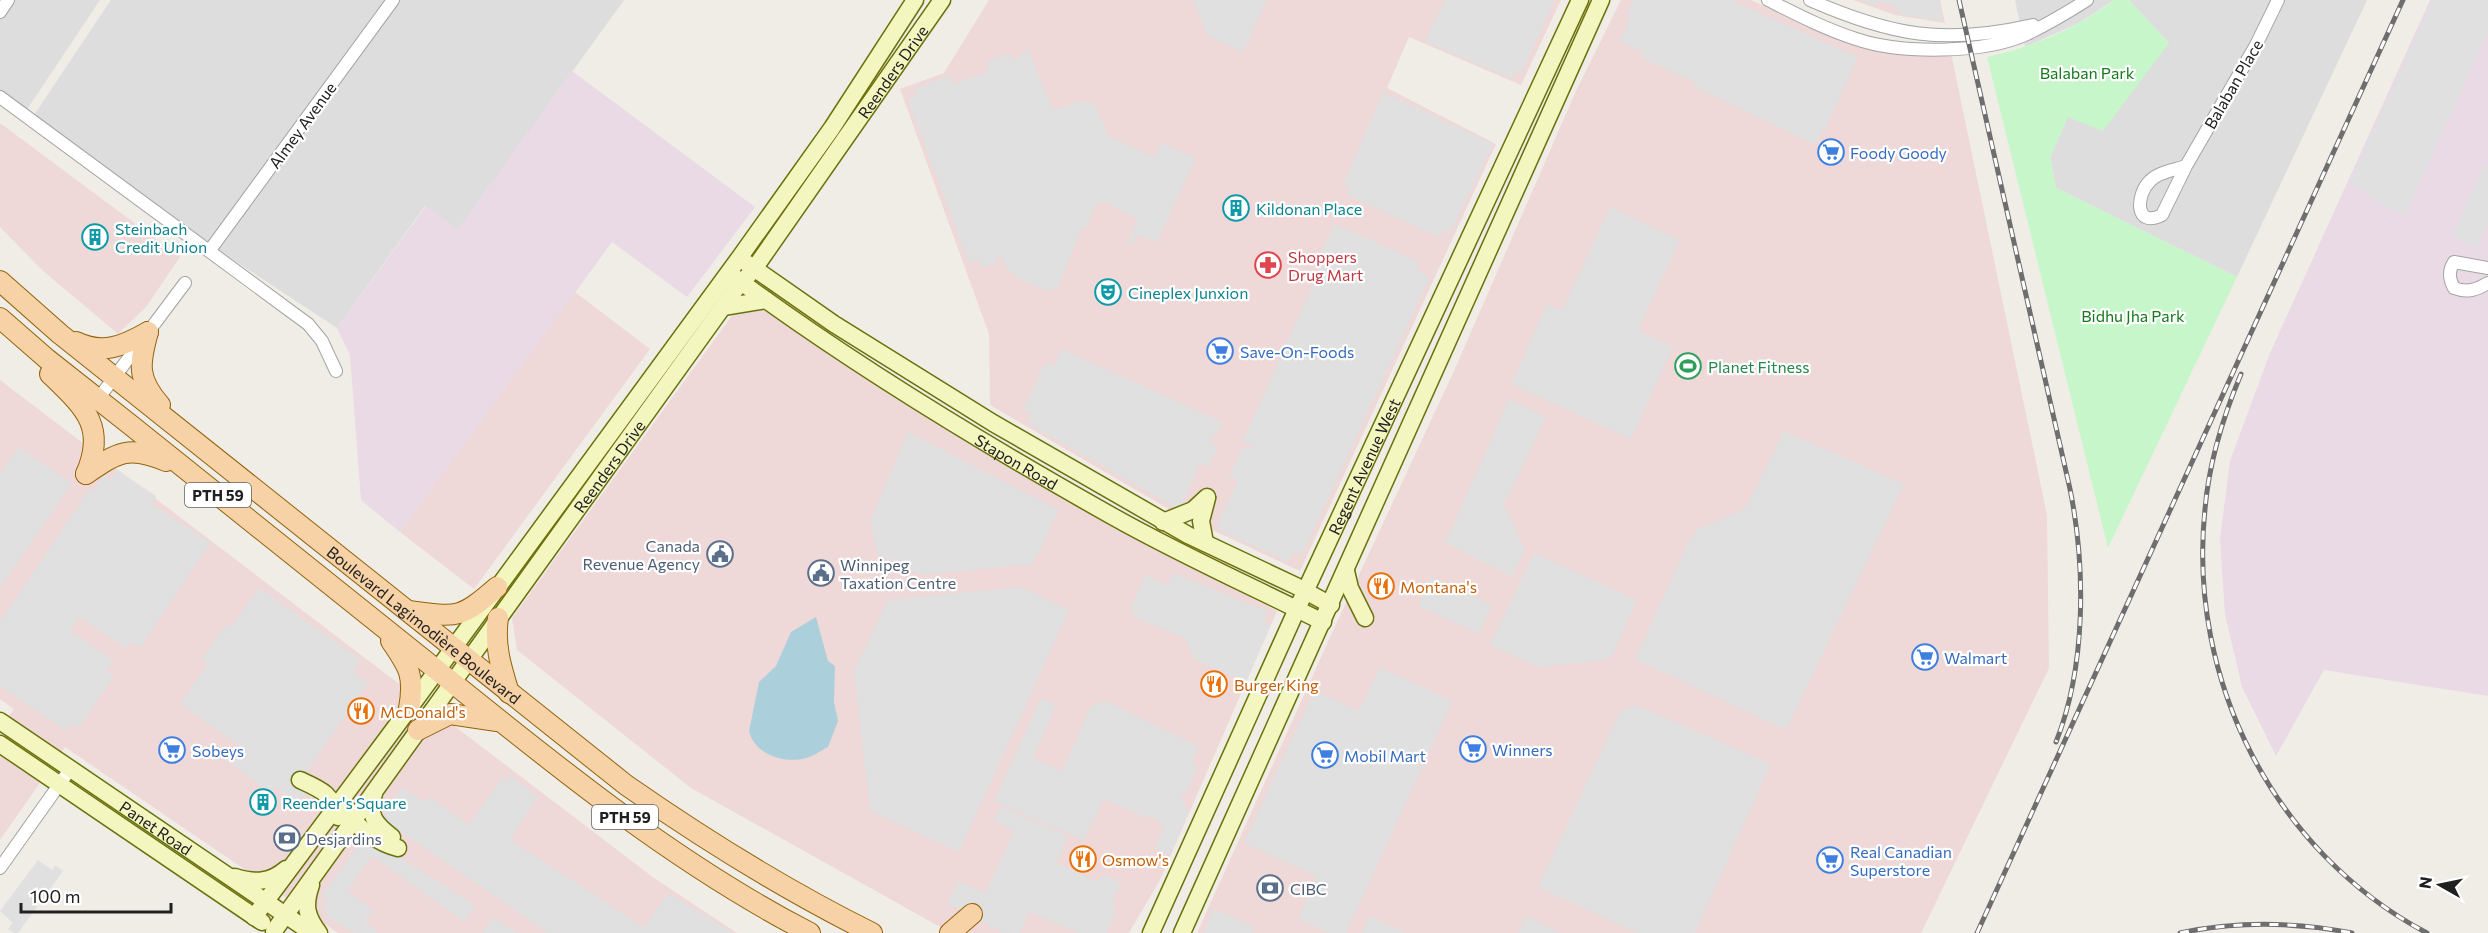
<svg xmlns="http://www.w3.org/2000/svg" width="2488" height="933" viewBox="0 0 2488 933" font-family="Commissioner,sans-serif">
	<rect width="100%" height="100%" fill="#f0ede7"/>
	<path fill="#dedddd" d="M0 0H100L20 120 0 104Z
		M111 0H624L458 230 425 206 337 328 212 246 34 115Z
		M2015 0H2114L2079 23 2025 47Z
		M2129 0H2367L2237 277 2056 188 2050 157 2068 116 2169 43Z"/>
	<path fill="#efd8d8" d="M989 0H1561L1521 85 1409 37 1387 88 1496 144 1300 571 1172 511 990 405 989 334 900 89 944 73Z
		M1621 0H1751L1804 25 1870 47 1951 53 2047 515 2049 668 1921 933H1197L1331 635 1454 371 1576 91Z
		M1853 0H1940L1945 23 1895 15Z
		M0 123 180 257 146 307 118 334 41 269 0 227Z
		M575 292 650 349 474 589 400 532Z
		M762 300 1154 547 1277 611 1160 880 1129 933H951L691 788 517 650 512 618 739 306Z
		M0 380 654 878 737 933H338L65 747 0 840V728L14 709 0 699Z"/>
	<path fill="#e9dae6" d="M2430 0H2488V696L2324 670 2276 756 2242 687 2225 614 2220 539 2230 461 2270 353Z
		M572 71 755 207 687 297 612 242 400 532 361 500 350 355 337 328 426 206 458 229Z"/>
	<path fill="#c8f6cb" d="M2114 0H2129L2169 43 2103 131 2068 117 2050 157 2056 188 2237 277 2108 548 1987 57C2033 47 2076 29 2114 0Z"/>
	<path fill="#e0e0e0" d="M1193 0H1267L1243 53 1207 35Z
		M1445 0H1555L1521 74 1515 72 1512 79 1425 41Z
		M1633 0H1731L1858 57 1825 130 1823 129 1816 145 1693 86 1695 82 1641 58 1643 52 1619 42 1629 22 1628 10Z
		M1862 0H1939L1943 21 1904 15 1897 13V7L1878 1 1875 6Z
		M2433 0H2488V32L2405 215 2368 198 2367 193 2349 184Z
		M1028 49 1052 108 1057 109 1079 101 1090 102 1097 107 1108 136 1153 157 1162 143 1196 158 1157 242 1136 235 1132 246 1127 244 1138 218 1126 214 1106 202 1097 203 1086 229 1082 228 1058 287 1053 290H1045L1015 277 1002 260 1000 254 996 255 998 263 981 268 978 259 969 264 908 100 916 96 914 89 950 75 953 84 989 71 986 62 1009 53 1013 62Z
		M1383 92 1493 144 1450 233 1442 231 1438 237 1347 195 1350 187 1343 184Z
		M2484 165 2488 167V223L2477 248 2452 236Z
		M1610 207 1680 240 1638 330 1673 347 1631 439 1511 384 1547 304 1562 310Z
		M1335 224 1420 262 1417 268 1419 272 1430 277 1302 555 1293 552 1289 562 1219 530 1220 527 1217 525 1238 481 1229 477 1242 447 1252 450 1253 447 1250 444 1242 443 1320 269 1315 265Z
		M1061 349 1223 422 1210 443 1218 447 1209 467 1200 463 1180 510 1027 423 1032 415 1023 410 1045 363 1054 367Z
		M1509 399 1546 417 1504 505 1525 550 1512 577 1445 543Z
		M1784 431 1904 484 1786 730 1635 659 1688 543 1698 529 1745 509Z
		M908 432 1059 510 1033 564 923 575 877 554 870 521Z
		M19 447 72 484 0 588V474Z
		M117 470 156 496 152 504 210 543 140 648 131 642 126 649 79 617 70 631 113 660 106 671 114 676 79 728 71 723 66 731 0 686V622L89 490 92 492 104 475 111 480Z
		M1534 553 1637 600 1613 654 1605 660 1539 667 1490 645Z
		M1174 573 1268 612 1264 621 1271 625 1246 682 1194 659 1186 639 1134 617 1131 607 1145 575 1167 585Z
		M1431 577 1492 605 1479 634 1418 606Z
		M1021 587 1069 610 959 852 870 811 854 671 888 600Z
		M259 588 361 660 353 672 368 683 297 786 305 792 297 803 275 787 271 793 232 765 243 748 180 704 207 665 201 660 226 624 231 627Z
		M1380 667 1453 701 1346 933H1329L1298 919 1317 876 1244 843 1314 690 1359 711Z
		M1041 698 1056 705 1033 758 1062 771 1091 706 1106 701 1198 746 1192 763 1198 767 1186 793 1181 792 1188 814 1170 855 1155 849 1164 826 1157 820 1150 816 1147 818 1104 799 1084 840 994 801Z
		M1636 705 1771 764 1695 933H1637L1538 887 1620 711Z
		M510 775 537 797 510 840 644 927 668 893 733 933H548L381 818 402 787 424 802 429 797 469 825 502 777 508 781Z
		M1000 806 1068 836 1056 863 1099 882 1103 874 1121 883 1113 899 1115 914 1107 933H1079L1029 912 1020 933H1004L983 923 982 917 947 904 958 881 985 893 1014 831 994 821Z
		M373 840 475 905 464 922 372 856 347 891 374 911 365 922 379 933H354L329 918 324 908 328 901 321 896 362 841 368 846Z
		M38 860 52 870 55 865 63 871 18 933H14L8 929 13 923 0 911Z
		M1214 909 1255 927 1252 933H1203Z
		M1370 916 1406 933H1362Z
		M1526 916 1561 933H1518Z
		M494 917 517 933H482Z"/>
	<path fill="#abd0db" d="M816 617 828 661 835 666 834 702 838 721 828 747C820 751 811 758 802 759 781 763 754 753 749 731L759 682 776 666 791 632Z"/>
	<g fill="none" stroke-linecap="round" stroke-linejoin="round">
		<g stroke="#a4a4a4" stroke-width="14">
			<path id="street" d="M1768 0C1796 14 1825 29 1856 39 1900 54 1984 54 2027 34 2048 24 2068 12 2087 0
				M1810 0C1892 36 1944 45 2033 25
				M0 12 8 0
				M0 97 308 324 322 341 336 371
				M2186 166C2175 170 2158 172 2150 181 2136 194 2134 229 2162 215L2186 166 2256 45 2278 0
				M210 250 393 0
				M2488 268 2454 262C2448 271 2449 279 2454 288 2467 293 2476 290 2488 283
				M98 399 185 283
				M0 868 71 768"/>
		</g>
		<g stroke="#68720c" stroke-width="19">
			<g id="secondary">
				<path d="M745 262 834 324 993 423 1188 535 1296 586 1331 605"/>
				<path id="s1" d="M733 276C853 365 982 443 1112 516 1181 555 1253 587 1323 622"/>
				<path d="M723 307 766 300"/>
				<path d="M1163 522 1193 510 1207 497"/>
				<path d="M1205 543 1201 521 1207 498"/>
				<path d="M1346 571 1350 588 1365 618"/>
				<path id="s2" d="M0 721 312 933"/>
				<path d="M0 744 262 922"/>
				<path d="M300 780C322 790 331 793 338 817"/>
				<path d="M374 794C367 815 375 824 392 837"/>
				<path d="M350 811C353 828 382 844 398 848"/>
				<path d="M235 877C255 883 270 883 286 869"/>
				<path d="M311 885C304 905 306 916 319 933"/>
				<path d="M254 917 394 729 740 257 832 128 915 0"/>
				<path id="s3" d="M274 931 735 290 754 269 942 0"/>
				<path id="s4" d="M1151 933 1297 609 1580 0"/>
				<path d="M1182 933 1601 0"/>
			</g>
		</g>
		<g stroke="#92630a" stroke-width="22">
			<g id="primary">
				<path id="s5" d="M0 281 60 334 626 785C705 840 785 890 872 933"/>
				<path d="M0 318 47 359C183 466 318 574 453 683 566 774 680 866 810 933"/>
				<path d="M148 332C139 364 137 379 160 405"/>
				<path d="M76 342C103 355 123 346 148 332"/>
				<path d="M50 374C84 407 107 426 86 474"/>
				<path d="M86 474C118 452 129 445 166 461"/>
				<path d="M408 611C458 617 459 620 497 587"/>
				<path d="M498 618C494 645 501 667 509 693"/>
				<path d="M391 641C409 667 415 676 409 708"/>
				<path d="M418 730 450 714 497 721"/>
				<path d="M950 933 972 914"/>
			</g>
		</g>
		<use href="#street" stroke="#fff" stroke-width="12"/>
		<use href="#secondary" stroke="#f4f6bf" stroke-width="16"/>
		<use href="#primary" stroke="#f6d2a6" stroke-width="20"/>
		<g stroke="#6e6e6e" stroke-width="5">
			<path id="rail" d="M1959 0 2070 489C2086 568 2086 667 2056 742
				M2241 374C2223 417 2209 462 2205 509 2187 680 2274 852 2427 933
				M1977 933 2403 0
				M2180 933C2237 921 2295 922 2352 933"/>
		</g>
		<use href="#rail" stroke="#fff" stroke-width="3" stroke-dasharray="9" stroke-linecap="butt"/>
	</g>
	<defs>
		<g id="supermarket-ring" transform="scale(1.35)"><circle r="9.5" fill="#fff" stroke="#3f7fe0" stroke-width="1.5"/><path d="M-6-5.5h2.5l.6 2H6L4.5 2H-2.5L-4.4-4H-6ZM-1.5 3.2a1.3 1.3 0 1 0 .1 0ZM3 3.2a1.3 1.3 0 1 0 .1 0Z" fill="#3f7fe0"/></g>
		<g id="building-ring" transform="scale(1.35)"><circle r="9.5" fill="#fff" stroke="#0f9aa8" stroke-width="1.5"/><path d="M-4-6H4V6H1V3H-1V6H-4ZM-2.5-4.3h1.7v1.8h-1.7ZM.8-4.3h1.7v1.8H.8ZM-2.5-1h1.7V.8h-1.7ZM.8-1h1.7V.8H.8Z" fill="#0f9aa8"/></g>
		<g id="pharmacy-ring" transform="scale(1.35)"><circle r="9.5" fill="#fff" stroke="#e0444e" stroke-width="1.5"/><path d="M-2-6h4v4h4v4h-4v4h-4v-4h-4v-4h4Z" fill="#e0444e"/></g>
		<g id="theatre-ring" transform="scale(1.35)"><circle r="9.5" fill="#fff" stroke="#0f9aa8" stroke-width="1.5"/><path d="M-5-5.5Q0-4 5-5.5V0Q5 5 0 6Q-5 5-5 0ZM-3.3-2.5H-1v1.5H-3.3ZM1-2.5H3.3v1.5H1ZM-2.8 1Q0 5.5 2.8 1Z" fill="#0f9aa8"/></g>
		<g id="stadium-ring" transform="scale(1.35)"><circle r="9.5" fill="#fff" stroke="#2e9e5b" stroke-width="1.5"/><path d="M0-5a6.5 5 0 1 0 0 10a6.5 5 0 1 0 0-10ZM-3.5-1.8h7v3.6h-7Z" fill="#2e9e5b"/></g>
		<g id="civic-ring" transform="scale(1.35)"><circle r="9.5" fill="#fff" stroke="#5c6f8a" stroke-width="1.5"/><path d="M-.6-6.5H3V-4.5H.6V-3L4-1V1h2V6H-6V1h2V-1L-.6-3ZM-1.2 2.5V6h2.4V2.5Z" fill="#5c6f8a"/></g>
		<g id="restaurant-ring" transform="scale(1.35)"><circle r="9.5" fill="#fff" stroke="#e8710a" stroke-width="1.5"/><path d="M-5-6h1v4h1v-4h1v4h1v-4h1v5L-1.5 .5V6h-2V.5L-5-1ZM5-6V6H3V1.5H1.5Q1.5-4 5-6Z" fill="#e8710a"/></g>
		<g id="bank-ring" transform="scale(1.35)"><circle r="9.5" fill="#fff" stroke="#5c6f8a" stroke-width="1.5"/><path d="M-6-4H6V4H-6ZM0-2.3a2.3 2.3 0 1 0 0 4.6a2.3 2.3 0 1 0 0-4.6Z" fill="#5c6f8a"/></g>
	</defs>
	<g fill-rule="evenodd">
		<use href="#supermarket-ring" x="1831" y="152"/>
		<use href="#building-ring" x="1236" y="208"/>
		<use href="#building-ring" x="95" y="237"/>
		<use href="#pharmacy-ring" x="1268" y="265"/>
		<use href="#theatre-ring" x="1108" y="292"/>
		<use href="#supermarket-ring" x="1220" y="351"/>
		<use href="#stadium-ring" x="1688" y="366"/>
		<use href="#civic-ring" x="720" y="554"/>
		<use href="#civic-ring" x="821" y="573"/>
		<use href="#restaurant-ring" x="1381" y="586"/>
		<use href="#supermarket-ring" x="1925" y="657"/>
		<use href="#restaurant-ring" x="1214" y="684"/>
		<use href="#restaurant-ring" x="361" y="711"/>
		<use href="#supermarket-ring" x="1473" y="749"/>
		<use href="#supermarket-ring" x="172" y="750"/>
		<use href="#supermarket-ring" x="1325" y="755"/>
		<use href="#building-ring" x="263" y="802"/>
		<use href="#bank-ring" x="287" y="838"/>
		<use href="#restaurant-ring" x="1083" y="859"/>
		<use href="#supermarket-ring" x="1830" y="860"/>
		<use href="#bank-ring" x="1270" y="888"/>
	</g>
	<g text-anchor="middle" dominant-baseline="central" stroke-width="4.5" stroke-linejoin="round" paint-order="stroke">
		<g fill="#fff" stroke="#636363" stroke-width="1.5">
			<rect x="185" y="483" width="66" height="24" rx="4.5"/>
			<rect x="592" y="805" width="66" height="24" rx="4.5"/>
		</g>
		<g font-size="15" font-weight="bold" fill="#202020">
			<text x="218" y="495">PTH 59</text>
			<text x="625" y="817">PTH 59</text>
		</g>
		<g font-size="16" fill="#202020" stroke="#fff">
			<text stroke="none"><textPath href="#s3" startOffset="1059">Reenders Drive</textPath></text>
			<text transform="translate(2233 84) rotate(-60)">Balaban Place</text>
			<text transform="translate(302 125) rotate(-54)">Almey Avenue</text>
			<text stroke="none"><textPath href="#s1" startOffset="339">Stapon Road</textPath></text>
			<text stroke="none"><textPath href="#s3" startOffset="573">Reenders Drive</textPath></text>
			<text stroke="none"><textPath href="#s4" startOffset="513">Regent Avenue West</textPath></text>
			<text stroke="none"><textPath href="#s5" startOffset="546">Boulevard Lagimodière Boulevard</textPath></text>
			<text stroke="none"><textPath href="#s2" startOffset="189">Panet Road</textPath></text>
		</g>
		<g font-size="16" fill="#13791a" stroke="#fff">
			<text x="2087" y="72">Balaban Park</text>
			<text x="2133" y="315">Bidhu Jha Park</text>
		</g>
		<g font-size="16" fill="#366cbe" stroke="#fff" text-anchor="start">
			<text x="1850" y="152">Foody Goody</text>
			<text x="1240" y="351">Save-On-Foods</text>
			<text x="1944" y="657">Walmart</text>
			<text x="1492" y="749">Winners</text>
			<text x="192" y="750">Sobeys</text>
			<text x="1344" y="755">Mobil Mart</text>
			<text x="1850" y="851">Real Canadian<tspan x="1850" dy="18">Superstore</tspan></text>
		</g>
		<g font-size="16" fill="#0d838f" stroke="#fff" text-anchor="start">
			<text x="1256" y="208">Kildonan Place</text>
			<text x="115" y="228">Steinbach<tspan x="115" dy="18">Credit Union</tspan></text>
			<text x="1128" y="292">Cineplex Junxion</text>
			<text x="282" y="802">Reender's Square</text>
		</g>
		<g font-size="16" fill="#be3a42" stroke="#fff" text-anchor="start">
			<text x="1288" y="256">Shoppers<tspan x="1288" dy="18">Drug Mart</tspan></text>
		</g>
		<g font-size="16" fill="#27864d" stroke="#fff" text-anchor="start">
			<text x="1708" y="366">Planet Fitness</text>
		</g>
		<g font-size="16" fill="#4e5e75" stroke="#fff" text-anchor="start">
			<text x="700" y="545" text-anchor="end">Canada<tspan x="700" dy="18">Revenue Agency</tspan></text>
			<text x="840" y="564">Winnipeg<tspan x="840" dy="18">Taxation Centre</tspan></text>
			<text x="306" y="838">Desjardins</text>
			<text x="1290" y="888">CIBC</text>
		</g>
		<g font-size="16" fill="#c56008" stroke="#fff" text-anchor="start">
			<text x="1400" y="586">Montana's</text>
			<text x="1234" y="684">Burger King</text>
			<text x="380" y="711">McDonald's</text>
			<text x="1102" y="859">Osmow's</text>
		</g>
	</g>
	<g transform="translate(2440 885) rotate(279)" stroke="#ffffff" stroke-width="4.5" paint-order="stroke">
	<path d="M0-4.5L10 22L0 15L-10 22Z" fill="#202020"/>
	<text y="-9" font-size="16" font-weight="bold" text-anchor="middle" fill="#202020">N</text>
	</g>
	<path d="M21 903v9h150v-9" fill="none" stroke="#202020" stroke-width="3"/>
	<text x="30" y="903" font-size="18" fill="#202020" stroke="#ffffff" stroke-width="4.5" paint-order="stroke">100 m</text>
</svg>
